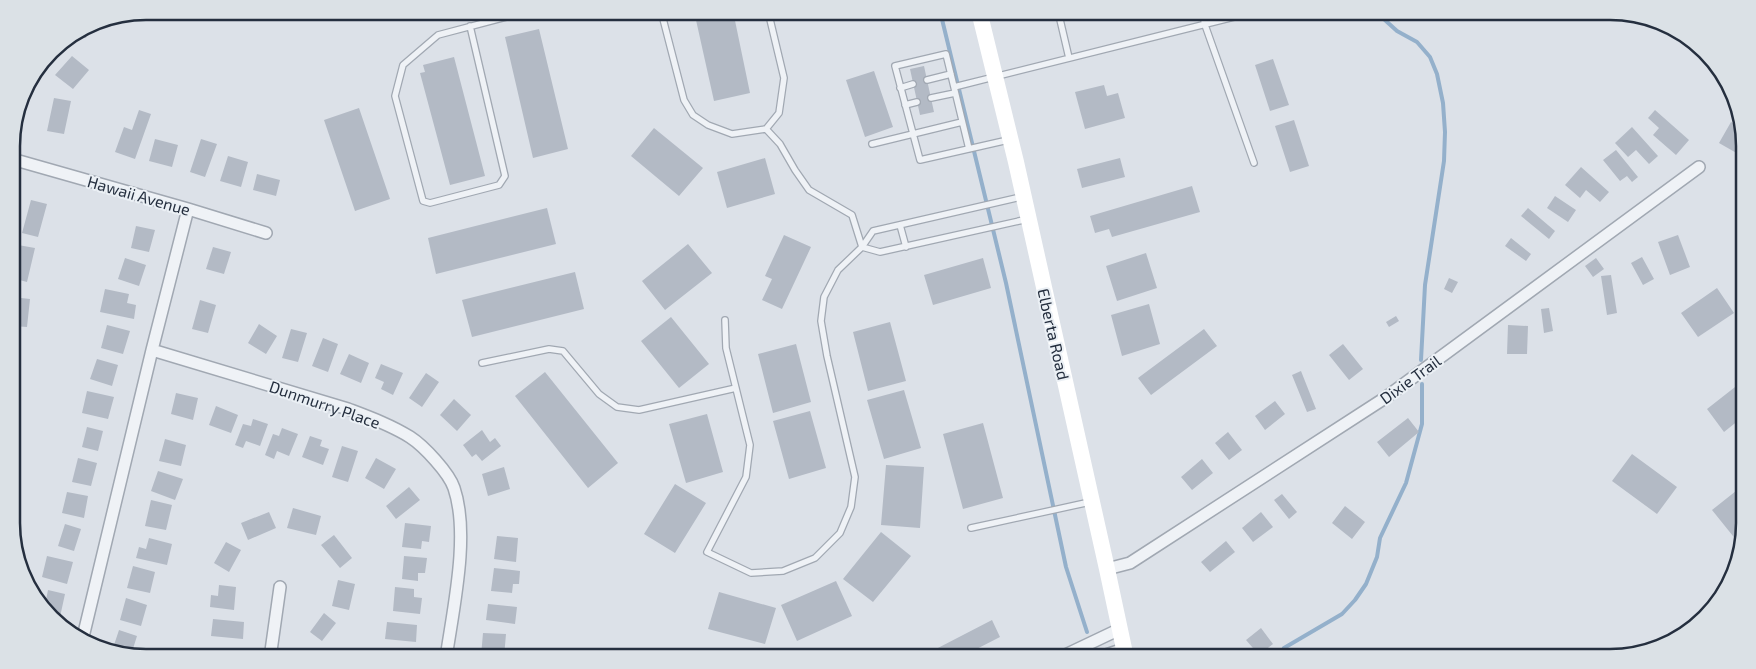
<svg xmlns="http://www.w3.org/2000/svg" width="1756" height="669" viewBox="0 0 1756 669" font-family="'Exo 2',sans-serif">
	<rect width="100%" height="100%" fill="#dce1e8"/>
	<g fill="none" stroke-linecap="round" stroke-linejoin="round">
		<path stroke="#94b0cb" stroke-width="4" d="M940 11 1006 283 1066 567 1087 632
			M1375 11 1397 31 1417 42 1430 57 1437 74 1443 103 1445 132 1444 161 1425 285 1421 360
			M1279 658 1284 648 1342 614 1355 600 1366 584 1377 557 1380 538 1406 483 1422 424V384"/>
	</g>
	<path fill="#b3bac5" d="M694 11H733L750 93 714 101Z
		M89 25 86 38 72 35 77 32Z
		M539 29 568 149 533 158 505 37Z
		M72 56 89 70 73 89 55 75Z
		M454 57 485 176 450 185 420 73 425 72 423 65Z
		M1273 59 1289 105 1270 111 1255 65Z
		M924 66 934 112 920 115 910 69Z
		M874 71 893 127 865 137 846 80Z
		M1104 85 1107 96 1118 93 1125 118 1085 129 1075 92Z
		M54 98 71 101 64 134 47 131Z
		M359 108 390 199 355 211 324 120Z
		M139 110 151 114 135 159 115 152 124 127 132 130Z
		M1655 110 1689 140 1676 155 1653 135 1659 128 1648 118Z
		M1294 120 1309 166 1290 172 1275 126Z
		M1731 122 1744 129V149L1740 155 1719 143Z
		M1632 127 1658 156 1649 164 1636 150 1628 157 1615 143Z
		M654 128 703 168 679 196 631 156Z
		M155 139 178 145 172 167 149 161Z
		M201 139 217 144 205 177 190 172Z
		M1616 150 1638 177 1632 182 1627 176 1620 181 1603 160Z
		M228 156 248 162 241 187 220 181Z
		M765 158 775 194 727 208 717 172Z
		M1120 158 1125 177 1082 188 1077 169Z
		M1581 167 1609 192 1600 202 1586 190 1580 198 1565 185Z
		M257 174 280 180 276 196 253 190Z
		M1192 186 1200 212 1112 237 1109 229 1095 233 1090 216Z
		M1555 196 1576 210 1568 222 1547 208Z
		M31 200 47 204 38 237 22 233Z
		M547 208 556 244 436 274 428 238Z
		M1528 208 1555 231 1549 239 1521 216Z
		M136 226 155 230 149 252 131 248Z
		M784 235 811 247 782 309 762 300 772 279 765 276Z
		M1678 235 1690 267 1670 275 1658 242Z
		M1511 238 1531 254 1526 261 1505 246Z
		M688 244 712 273 665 310 642 281Z
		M18 245 35 248 27 282 12 278Z
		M213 247 231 252 224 274 206 269Z
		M1146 253 1157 288 1117 301 1106 266Z
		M1642 257 1654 279 1643 285 1631 263Z
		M125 258 146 265 139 286 118 279Z
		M983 258 991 288 933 305 924 275Z
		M1596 258 1604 269 1593 277 1585 266Z
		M575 272 584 309 472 337 462 300Z
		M1611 275 1617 313 1607 315 1601 276Z
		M1449 278 1458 282 1452 293 1444 289Z
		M1717 288 1734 313 1698 337 1681 313Z
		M105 289 129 294 127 303 136 305 134 319 100 312Z
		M12 297 30 299 27 327 13 326Z
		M200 300 216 305 208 333 192 329Z
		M1149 304 1160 344 1122 356 1111 315Z
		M1549 308 1553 331 1544 333 1541 309Z
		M1396 316 1399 321 1389 327 1386 322Z
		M671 317 709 364 679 388 641 341Z
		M890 322 906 381 868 391 853 332Z
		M259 324 277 336 266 354 248 343Z
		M107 325 130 331 123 354 101 348Z
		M1508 325 1528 326 1527 354H1507Z
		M291 329 307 333 298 362 282 358Z
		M1204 329 1217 346 1151 395 1138 378Z
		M323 338 338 344 328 372 312 366Z
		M796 344 811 402 773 413 758 354Z
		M1343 344 1363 369 1349 380 1329 355Z
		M349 354 369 363 361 383 340 374Z
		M97 359 118 365 112 386 90 379Z
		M381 364 403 373 393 395 381 389 384 382 375 378Z
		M1301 371 1316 409 1307 412 1292 375Z
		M545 372 618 463 588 488 515 396Z
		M426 373 439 382 422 407 409 398Z
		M1744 380V416L1724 432 1707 409Z
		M904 390 921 448 884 459 867 400Z
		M87 391 114 397 108 419 82 413Z
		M176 393 198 398 193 420 171 414Z
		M454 399 471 415 457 431 440 415Z
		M1275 401 1285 414 1265 430 1255 416Z
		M216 406 238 415 231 433 209 425Z
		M810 411 826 468 789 479 773 421Z
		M707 414 723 472 686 483 669 424Z
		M1408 418 1419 432 1389 457 1377 442Z
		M253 419 268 424 260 446 246 441 243 448 235 445 243 424 251 426Z
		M983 423 1003 498 963 509 943 434Z
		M87 427 103 431 98 451 82 447Z
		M282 428 298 434 289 456 277 451 274 459 265 455 273 434 279 436Z
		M482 430 490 442 495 438 501 446 482 461 476 454 472 457 463 445Z
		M1228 432 1242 450 1229 460 1215 443Z
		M310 436 322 440 320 446 329 449 323 465 302 457Z
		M165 439 186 445 181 466 159 461Z
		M342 446 358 451 348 482 332 477Z
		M1632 454 1677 487 1657 514 1612 481Z
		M78 458 97 463 91 486 72 482Z
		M376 458 396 469 384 489 365 478Z
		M1202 459 1213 473 1192 490 1181 477Z
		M886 465 924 467 920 528 881 525Z
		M504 467 510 489 488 496 482 474Z
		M158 471 183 479 175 500 151 491Z
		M675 484 706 503 675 553 644 534Z
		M409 487 420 500 396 519 386 506Z
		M1741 487 1745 492V523L1741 546 1712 510Z
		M67 492 88 496 84 518 62 513Z
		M1282 494 1297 512 1289 519 1274 500Z
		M151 500 172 505 166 530 145 526Z
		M1345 506 1365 522 1352 539 1332 523Z
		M293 508 321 516 316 535 287 528Z
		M269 512 276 528 248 540 241 523Z
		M1261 512 1273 527 1253 542 1242 528Z
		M405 523 431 526 429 542 422 541 421 549 402 547Z
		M65 524 81 529 74 551 58 546Z
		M881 532 911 556 873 602 843 579Z
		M334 535 352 558 340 568 321 545Z
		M497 536 518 538 516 562 494 559Z
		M149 538 172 544 167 565 136 558 139 547 146 549Z
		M1226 541 1235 552 1210 572 1201 562Z
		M226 542 241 550 229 572 214 563Z
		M47 556 73 562 67 584 42 577Z
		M404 556 427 558 425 573H418V581L402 579Z
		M133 566 155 572 150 593 127 588Z
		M494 568 520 571 519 584H513L512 593 491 591Z
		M338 580 355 584 349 610 332 606Z
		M836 581 852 616 797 641 781 605Z
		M219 585 236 587 234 610 210 607 211 595 218 596Z
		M395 587 414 589V597L422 598 420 614 393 611Z
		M48 590 65 594 60 617 48 614 44 610Z
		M719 592 776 608 765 644 708 629Z
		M126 598 147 605 141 626 120 620Z
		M488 604 517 607 515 624 486 620Z
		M324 613 336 623 322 641 310 632Z
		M213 619 244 622 243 639 211 636Z
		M992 620 1000 637 959 658H938L934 650Z
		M387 622 417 625 416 642 385 639Z
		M1261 628 1273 644 1259 655 1246 640Z
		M119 630 137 636 131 655 112 651Z
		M483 633 506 634 504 657 481 656Z
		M220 649 240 653 239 658H218Z
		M307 650 338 655 337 658H306Z
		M411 653V658H388V655Z"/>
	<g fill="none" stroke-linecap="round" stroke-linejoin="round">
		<g stroke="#a1a8b2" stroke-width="8">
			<path id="lane" d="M661 11 684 100 693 115 708 125 732 134 766 129 779 113 784 78 768 11
				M1058 11 1069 58
				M1202 11 1205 25 1254 163
				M470 26 505 176 499 185 430 203 423 201 395 96 403 65 438 35 529 11
				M927 80 951 74
				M954 87 1234 17
				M900 88 913 84
				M931 98 955 93
				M905 105 917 102
				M766 129 780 144 795 170 809 190 852 215 862 247
				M872 144 962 122
				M969 149 946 54 895 66 920 160 1008 140
				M900 225 906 247
				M862 247 880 252 1028 219
				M725 320 726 348 750 445 746 477 707 552 751 573 783 571 815 558 840 533 851 507 855 477 827 356 821 321 824 297 838 270 862 247 873 231 1021 197
				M482 363 549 349 563 351 599 394 617 407 639 410 736 388
				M971 528 1090 502"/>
		</g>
		<g stroke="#a1a8b2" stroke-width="14">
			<path id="street" d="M12 159 188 209 266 233
				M152 350 348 409C369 417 391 425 410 437 424 446 449 473 454 488 470 535 453 609 446 658
				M1107 569 1130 563 1385 398 1699 167
				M83 637 152 350 188 209
				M270 658 280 587
				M1059 658 1120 629
				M1097 658 1124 649"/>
		</g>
		<use href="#lane" stroke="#eff2f6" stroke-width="5.5"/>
		<use href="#street" stroke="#eff2f6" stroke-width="11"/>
		<path stroke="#fff" stroke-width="16" d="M979 11 1016 162 1107 569 1126 658"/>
	</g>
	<g text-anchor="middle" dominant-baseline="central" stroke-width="4" stroke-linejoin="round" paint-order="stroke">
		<g font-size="16" fill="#252f3f" stroke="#ebf0f5">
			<text transform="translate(139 195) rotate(16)">Hawaii Avenue</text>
			<text transform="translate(1054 334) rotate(77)">Elberta Road</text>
			<text transform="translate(1410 379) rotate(-36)">Dixie Trail</text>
			<text transform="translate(325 404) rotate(19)">Dunmurry Place</text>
		</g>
	</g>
	<path d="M0 0H1756V669H0ZM146 20H1610A126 126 0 0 1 1736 146V523A126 126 0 0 1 1610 649H146A126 126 0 0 1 20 523V146A126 126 0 0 1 146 20Z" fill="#dbe1e6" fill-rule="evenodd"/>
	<path fill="none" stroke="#252f3f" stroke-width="2.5" d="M146 20H1610A126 126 0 0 1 1736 146V523A126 126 0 0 1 1610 649H146A126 126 0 0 1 20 523V146A126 126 0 0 1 146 20Z"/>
</svg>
